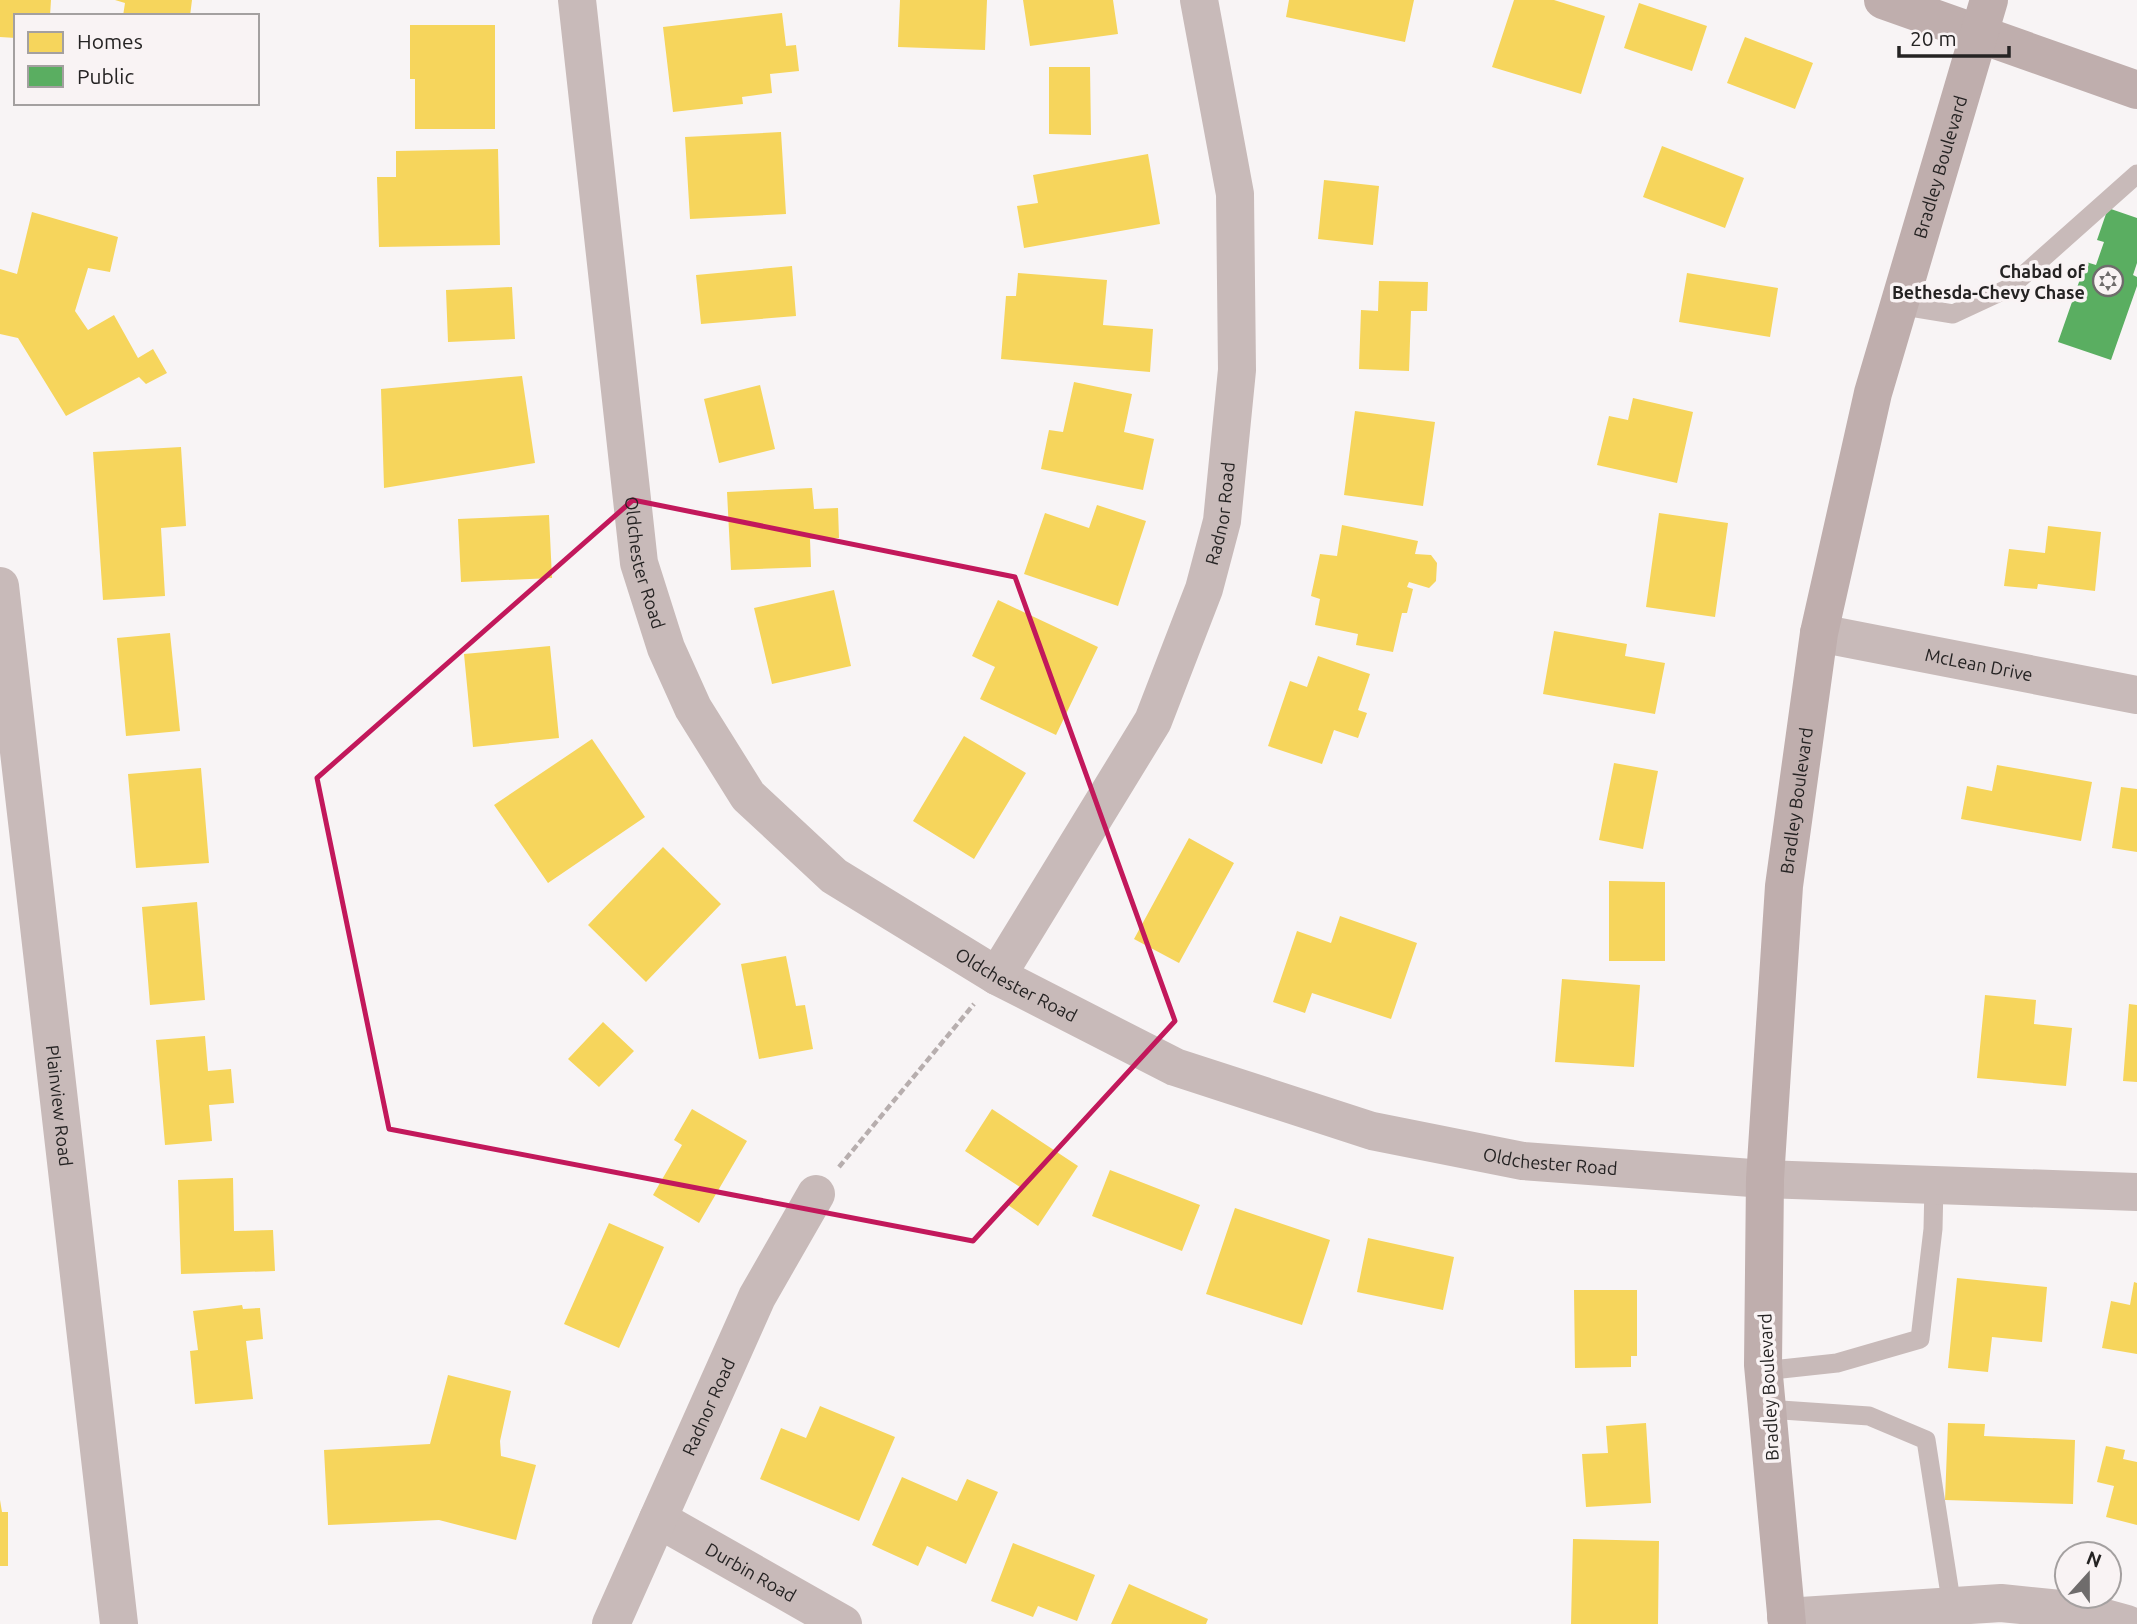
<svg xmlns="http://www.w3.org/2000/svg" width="2137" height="1624" viewBox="0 0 2137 1624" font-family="Ubuntu,sans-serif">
	<rect width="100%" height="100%" fill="#f8f4f5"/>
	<path fill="#f6d55c" d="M0 0H51L50 16H16V38L0 37Z
		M115 0H192L190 16H123L125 3Z
		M900 0H987L985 50 898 47Z
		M1023 0H1113L1118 34 1030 46Z
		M1289 0H1414L1405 42 1286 17Z
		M1514 0H1554L1605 16 1581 94 1492 67Z
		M1639 3 1707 26 1692 71 1624 48Z
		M782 13 786 46 796 45 799 71 770 74 772 93 742 97 743 104 673 112 663 27Z
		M410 25H495V129H415V79H410Z
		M1745 37 1813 63 1795 109 1727 83Z
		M1049 67H1090L1091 135 1049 134Z
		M781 132 786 214 690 219 685 137Z
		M1662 146 1744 178 1725 228 1643 197Z
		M498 149 500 245 379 247 377 177H396V151Z
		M1148 154 1160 224 1024 248 1017 206 1038 203 1033 175Z
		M1324 180 1379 186 1373 245 1318 239Z
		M32 212 118 237 110 272 88 268 75 311 88 330 114 315 138 358 153 349 167 373 146 384 139 377 66 416 18 338 0 334V269L17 274Z
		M792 266 796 316 701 324 696 275Z
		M1018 273 1107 280 1103 325 1153 329 1150 372 1001 359 1006 296H1016Z
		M1687 273 1778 288 1770 337 1679 322Z
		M1379 281 1428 282 1427 311H1411L1409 371 1359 369 1361 310 1378 311Z
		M512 287 515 339 448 342 446 290Z
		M522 376 535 463 384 488 381 389Z
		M1074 382 1132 394 1124 432 1154 439 1143 490 1041 469 1049 430 1063 432Z
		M760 385 775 449 719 463 704 399Z
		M1633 398 1693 412 1677 483 1597 465 1609 416 1628 420Z
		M1355 411 1435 422 1423 506 1344 495Z
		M181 447 186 526 161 528 165 596 103 600 93 452Z
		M812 488 814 509 838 508 839 538 810 539 811 567 731 570 727 492Z
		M1097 505 1146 521 1118 606 1024 574 1045 513 1089 528Z
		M1659 513 1728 523 1715 617 1646 607Z
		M549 515 552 578 461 582 458 519Z
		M1342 525 1418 541 1415 554 1431 555 1437 563 1436 581 1429 588 1409 582 1407 587 1413 589 1407 613H1402L1393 652 1356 645 1358 634 1315 625 1320 599 1311 596 1320 554 1337 556Z
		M2048 526 2101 532 2095 591 2038 584 2037 589 2004 586 2009 549 2045 553Z
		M834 590 851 666 772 684 754 608Z
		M998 600 1098 647 1056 735 980 699 995 667 972 656Z
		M1554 631 1627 644 1625 656 1665 663 1655 714 1543 694Z
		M170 633 180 731 126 736 117 638Z
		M550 646 559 738 473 747 464 654Z
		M1318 656 1370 674 1358 710 1367 713 1358 738 1334 730 1322 764 1268 746 1290 681 1307 687Z
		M964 736 1026 773 974 859 913 821Z
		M592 739 645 817 548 883 494 805Z
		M1614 763 1658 771 1643 849 1599 840Z
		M1997 765 2092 782 2081 841 1961 819 1967 786 1992 791Z
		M201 768 209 863 136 868 128 774Z
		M2121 787 2137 789V852L2112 848Z
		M1189 838 1234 863 1179 963 1134 939Z
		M663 847 721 904 646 982 588 925Z
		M1609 881 1665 882V961H1609Z
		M197 902 205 1000 150 1005 142 907Z
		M1340 916 1417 943 1391 1019 1312 993 1305 1013 1273 1002 1297 931 1331 943Z
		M786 956 796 1006 805 1005 813 1049 759 1059 741 964Z
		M1562 979 1640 985 1634 1067 1555 1062Z
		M1985 995 2036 1000 2034 1024 2072 1028 2066 1086 1977 1078Z
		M2129 1004 2137 1005V1082L2123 1081Z
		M603 1022 634 1051 599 1087 568 1059Z
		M205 1036 208 1071 231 1069 234 1103 209 1105 212 1141 165 1145 156 1040Z
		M692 1109 747 1141 699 1223 653 1195 682 1145 674 1140Z
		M992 1109 1078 1166 1038 1226 1008 1205 1020 1187 965 1151Z
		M1110 1170 1200 1205 1182 1251 1092 1216Z
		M233 1178 234 1231 273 1230 275 1271 181 1274 178 1180Z
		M1235 1208 1330 1240 1302 1325 1206 1294Z
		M609 1223 664 1247 619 1348 564 1324Z
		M1368 1238 1454 1257 1443 1310 1357 1292Z
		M1957 1278 2047 1287 2042 1342 1992 1337 1988 1372 1948 1368Z
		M2134 1282 2137 1283V1354L2102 1348 2111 1301 2130 1305Z
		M1574 1290H1637V1356H1631V1367L1575 1368Z
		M242 1305 243 1309 260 1308 263 1339 246 1341 253 1399 195 1404 190 1351 198 1350 193 1311Z
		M448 1375 511 1391 500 1441 501 1456 536 1465 516 1540 439 1520 328 1525 324 1450 430 1444Z
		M820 1406 895 1437 859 1521 760 1479 781 1428 806 1438Z
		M1646 1423 1651 1503 1586 1507 1582 1454 1608 1453 1606 1426Z
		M1948 1423 1985 1424 1984 1436 2075 1440 2073 1504 1945 1500Z
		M2106 1446 2125 1450 2123 1459 2137 1462V1525L2106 1517 2114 1486 2097 1482Z
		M902 1477 957 1501 967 1479 998 1492 966 1564 927 1546 918 1566 872 1545Z
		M0 1500 2 1512H8V1566H0Z
		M1573 1539 1659 1541 1658 1624H1571Z
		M1013 1543 1095 1575 1077 1621 1038 1606 1033 1617 991 1601Z
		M1129 1584 1208 1619 1206 1624H1111Z"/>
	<path fill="#5aae61" d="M2108 208 2137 218V263L2133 275 2137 277V286L2111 360 2058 342 2086 262 2096 265 2104 242 2097 240Z"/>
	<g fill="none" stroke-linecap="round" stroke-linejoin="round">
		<path stroke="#b7aeae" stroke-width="4.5" stroke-dasharray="7 3.5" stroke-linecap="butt" d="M839 1167 974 1004"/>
		<path stroke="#c8bab9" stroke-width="19" d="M1898 305 1953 314 2009 288 2137 174
			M1763 1371 1837 1363 1920 1339 1933 1229 1934 1185
			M1767 1409 1869 1416 1926 1440 1952 1607"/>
		<g stroke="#c8bab9" stroke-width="38">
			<path id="s1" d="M577 0 639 563 666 648 693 708 748 796 834 876 997 976 1175 1067 1372 1131 1523 1161 1765 1179 2137 1192"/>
			<path id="s2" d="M0 586 119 1624"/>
			<path id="s3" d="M1819 633 2137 695"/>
			<path id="s4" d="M997 976 1153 721 1204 589 1222 521 1237 370 1235 194 1199 0"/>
			<path id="s5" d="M658 1519 843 1624"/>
			<path d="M1786 1617 2001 1603 2080 1611 2127 1624"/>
			<path id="s6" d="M611 1624 757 1297 816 1194"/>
		</g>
		<g stroke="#bfaead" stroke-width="38">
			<path d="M1883 0 2137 90"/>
			<path id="s7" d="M1787 1624 1763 1365 1765 1179 1784 886 1819 633 1873 393 1989 0"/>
		</g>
	</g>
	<path fill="none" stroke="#c2185b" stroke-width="5" stroke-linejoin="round" d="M633 500 1015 577 1175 1021 973 1241 389 1129 317 778Z"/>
	<defs>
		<g id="synagogue-ring" transform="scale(1.575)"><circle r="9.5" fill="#f9f3f4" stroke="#6f6c6c" stroke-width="1.5"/><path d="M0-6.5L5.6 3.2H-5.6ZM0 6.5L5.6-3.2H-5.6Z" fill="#6f6c6c"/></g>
	</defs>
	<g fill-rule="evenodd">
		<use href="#synagogue-ring" x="2108" y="281"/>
	</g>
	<g text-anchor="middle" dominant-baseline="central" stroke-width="7" stroke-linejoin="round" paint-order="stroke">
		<g font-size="18" fill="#252323" stroke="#f9f3f4">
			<text stroke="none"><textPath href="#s7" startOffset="1477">Bradley Boulevard</textPath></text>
			<text stroke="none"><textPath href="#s4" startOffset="518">Radnor Road</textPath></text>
			<text stroke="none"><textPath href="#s1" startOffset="567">Oldchester Road</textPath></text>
			<text stroke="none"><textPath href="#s3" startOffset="163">McLean Drive</textPath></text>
			<text stroke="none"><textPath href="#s7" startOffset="826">Bradley Boulevard</textPath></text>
			<text stroke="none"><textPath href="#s1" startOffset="1155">Oldchester Road</textPath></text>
			<text stroke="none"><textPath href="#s2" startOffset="523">Plainview Road</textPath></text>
			<text stroke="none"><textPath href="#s1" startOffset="1722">Oldchester Road</textPath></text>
			<text transform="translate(1768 1387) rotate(-93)">Bradley Boulevard</text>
			<text stroke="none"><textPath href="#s6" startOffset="238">Radnor Road</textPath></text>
			<text stroke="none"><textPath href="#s5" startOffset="107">Durbin Road</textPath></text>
		</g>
		<g font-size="18" font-weight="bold" fill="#252323" stroke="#f9f3f4" text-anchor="end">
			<text x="2085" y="271">Chabad of<tspan x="2085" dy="21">Bethesda-Chevy Chase</tspan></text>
		</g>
	</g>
	<rect x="14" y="14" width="245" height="91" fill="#f9f3f4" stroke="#a4a0a0" stroke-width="2"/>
	<rect x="28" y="32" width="35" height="21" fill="#f6d55c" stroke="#a4a0a0" stroke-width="2"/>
	<text x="77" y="49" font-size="21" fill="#252323">Homes</text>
	<rect x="28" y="66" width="35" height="21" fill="#5aae61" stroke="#a4a0a0" stroke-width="2"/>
	<text x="77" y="84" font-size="21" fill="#252323">Public</text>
	<g transform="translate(2088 1575) rotate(21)"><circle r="33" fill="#f9f3f4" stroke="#a4a0a0" stroke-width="2"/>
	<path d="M0-5L12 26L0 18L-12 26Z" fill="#6f6c6c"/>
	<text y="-10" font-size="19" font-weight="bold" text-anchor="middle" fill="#252323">N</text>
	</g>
	<path d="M1899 46v10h110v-10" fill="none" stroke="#252323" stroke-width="3.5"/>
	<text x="1910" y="46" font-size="21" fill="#252323" stroke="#f9f3f4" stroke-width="5" paint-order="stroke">20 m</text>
</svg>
